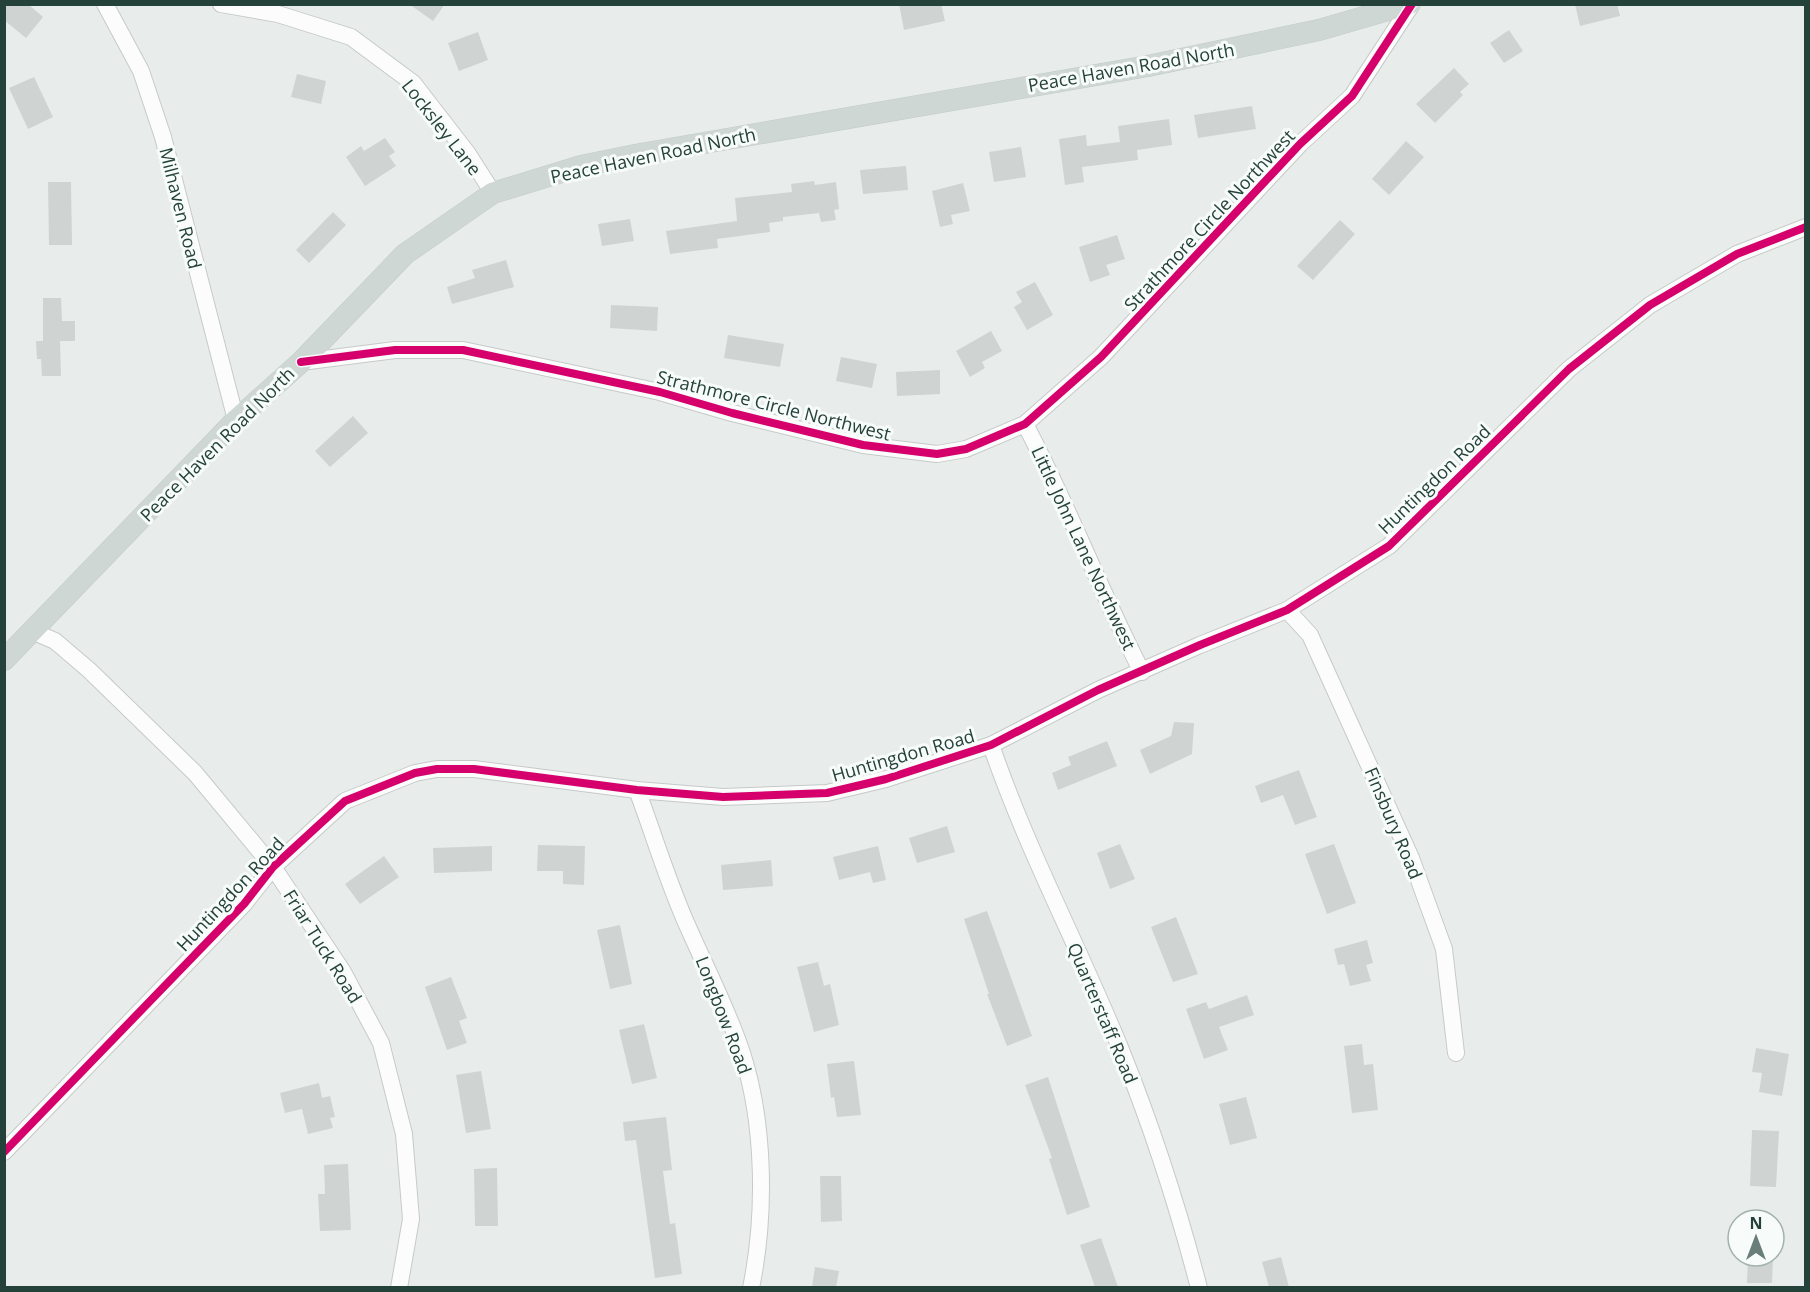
<svg xmlns="http://www.w3.org/2000/svg" width="1810" height="1292" viewBox="0 0 1810 1292" font-family="'Open Sans',sans-serif">
	<rect width="100%" height="100%" fill="#e8edeb"/>
	<path fill="#cfd4d2" d="M4 4H28L43 17 26 38 4 20Z
		M409 4H445L433 21Z
		M899 4H941L945 21 904 30Z
		M1575 4H1617L1620 16 1580 26Z
		M1509 30 1523 51 1504 63 1490 43Z
		M478 32 488 60 459 71 448 43Z
		M1454 68 1469 84 1460 92 1463 95 1435 123 1416 104Z
		M297 74 326 81 321 104 291 97Z
		M34 77 53 117 28 129 9 88Z
		M1252 106 1256 129 1198 138 1194 115Z
		M1169 119 1172 145 1137 150 1138 160 1082 167 1084 182 1065 185 1059 139 1086 135 1087 146 1120 142 1118 126Z
		M385 138 395 152 389 156 396 166 365 186 346 157 361 146 364 151Z
		M1406 141 1424 157 1389 195 1372 179Z
		M1021 147 1026 177 994 182 989 152Z
		M906 166 908 190 863 194 860 170Z
		M814 181 815 185 836 182 839 209 834 210 836 220 821 222 819 213 783 217V221L769 223 770 232 717 239 718 248 670 254 666 231 737 221 735 198 792 192 791 184Z
		M48 182H71L72 245H49Z
		M963 183 970 211 951 215 953 224 940 227 932 191Z
		M333 212 346 225 309 263 296 250Z
		M630 219 634 241 602 246 598 224Z
		M1340 220 1355 234 1313 280 1297 266Z
		M1117 235 1125 259 1106 265 1110 275 1090 282 1079 247Z
		M506 260 514 287 452 304 447 287 475 278 472 270Z
		M1035 282 1053 315 1027 330 1014 307 1022 302 1016 292Z
		M43 298H61L62 321H75V341H60L61 376H42L41 359H37L36 341H43Z
		M611 305 658 307 657 331 610 328Z
		M991 331 1002 351 982 362 985 368 970 377 956 351Z
		M728 335 784 344 780 367 724 358Z
		M841 357 877 364 872 388 836 381Z
		M940 370V394L897 396 896 372Z
		M353 416 368 433 330 467 315 451Z
		M1174 722 1194 723 1192 754 1150 774 1140 750 1171 736Z
		M1107 741 1117 766 1058 790 1052 773 1071 765 1068 757Z
		M1299 770 1317 817 1295 825 1283 795 1261 803 1255 786Z
		M947 826 955 852 917 863 909 838Z
		M1120 844 1135 879 1110 889 1097 853Z
		M1334 844 1356 903 1327 914 1305 854Z
		M538 845 585 846 584 885 563 884V871H537Z
		M492 846V871L434 873 433 848Z
		M878 846 886 880 873 883 870 872 839 880 833 857Z
		M384 856 399 877 360 904 345 884Z
		M771 860 773 886 723 890 721 865Z
		M987 911 1032 1036 1007 1046 987 994H989L964 919Z
		M1176 917 1198 974 1173 982 1151 927Z
		M620 925 632 984 610 989 597 930Z
		M1367 940 1373 963 1366 965 1371 981 1350 986 1344 964 1338 965 1334 949Z
		M818 962 824 986 830 984 839 1025 814 1032 797 967Z
		M451 977 467 1018 459 1021 467 1043 447 1050 425 987Z
		M1247 995 1254 1015 1219 1027 1228 1050 1204 1059 1186 1009 1206 1002 1209 1009Z
		M644 1024 657 1078 632 1084 619 1030Z
		M1362 1044 1364 1065 1373 1064 1378 1110 1352 1113 1344 1046Z
		M1756 1048 1789 1054 1782 1096 1759 1092 1762 1073 1752 1072Z
		M854 1061 861 1115 837 1117 834 1097 831 1098 827 1064Z
		M481 1071 491 1129 466 1133 456 1075Z
		M1048 1077 1090 1207 1067 1215 1049 1159 1052 1158 1025 1085Z
		M319 1083 322 1098 330 1096 335 1117 330 1118 333 1128 308 1134 302 1109 285 1113 280 1093Z
		M1246 1097 1257 1138 1230 1145 1219 1104Z
		M666 1117 672 1170 663 1171 670 1224 675 1223 682 1274 655 1278 636 1140 625 1141 623 1122Z
		M1752 1130 1779 1131 1776 1187 1750 1186Z
		M348 1164 351 1230 320 1231 318 1194H325L324 1165Z
		M497 1168 498 1226H475L474 1169Z
		M820 1176H841L842 1221 821 1222Z
		M1101 1238 1118 1287H1095L1080 1245Z
		M1748 1256H1773L1772 1283H1747Z
		M1281 1257 1289 1287H1269L1262 1262Z
		M815 1267 839 1271 836 1287H812Z"/>
	<g fill="none" stroke-linecap="round" stroke-linejoin="round">
		<g stroke="#c5cac8" stroke-width="18">
			<path id="minor" d="M105 4 141 71 163 137 236 420
				M221 4 278 14 351 37 413 83 468 154 493 193
				M301 362 395 350H463L660 392 732 413 863 445 937 454 966 449 1025 424 1101 357 1300 144 1352 96 1412 4
				M1025 424C1068 505 1100 591 1142 672
				M1287 610 1310 635 1411 858 1444 949 1456 1053
				M32 631 55 641 89 670 195 773 273 867 343 972 381 1043 404 1134 411 1219 399 1288
				M991 745C1027 850 1079 947 1121 1050 1152 1127 1178 1207 1199 1288
				M637 790C654 835 668 883 688 927 706 968 728 1010 742 1053 765 1124 766 1215 751 1288
				M4 1152 244 904 273 867 345 801 415 773 437 769H474L637 790 723 797 827 793 886 779 991 745 1098 690 1200 645 1287 610 1389 546 1569 369 1650 305 1737 254 1806 227"/>
		</g>
		<g stroke="#c3ccc9" stroke-width="22">
			<path id="major" d="M4 660 236 420 301 362 405 254 493 193 581 166 635 155 1148 66 1319 30 1409 4"/>
		</g>
		<use href="#minor" stroke="#fcfcfc" stroke-width="16"/>
		<use href="#major" stroke="#cfd7d5" stroke-width="21"/>
		<g stroke="#f7fbf9" stroke-width="11">
			<path id="cycleway" d="M301 362 395 350H463L660 392 732 413 863 445 937 454 966 449 1025 424 1101 357 1300 144 1352 96 1412 4
				M4 1152 244 904 273 867 345 801 415 773 437 769H474L637 790 723 797 827 793 886 779 991 745 1098 690 1200 645 1287 610 1389 546 1569 369 1650 305 1737 254 1806 227"/>
		</g>
		<use href="#cycleway" stroke="#d6006c" stroke-width="8"/>
	</g>
	<g text-anchor="middle" dominant-baseline="central" stroke-width="6" stroke-linejoin="round" paint-order="stroke">
		<g font-size="18" fill="#24423a" stroke="#f7fbf9">
			<text transform="translate(1131 67) rotate(-10)">Peace Haven Road North</text>
			<text transform="translate(442 127) rotate(52)">Locksley Lane</text>
			<text transform="translate(653 155) rotate(-12)">Peace Haven Road North</text>
			<text transform="translate(181 208) rotate(76)">Milhaven Road</text>
			<text transform="translate(1209 220) rotate(-47)">Strathmore Circle Northwest</text>
			<text transform="translate(774 405) rotate(14)">Strathmore Circle Northwest</text>
			<text transform="translate(217 444) rotate(-45)">Peace Haven Road North</text>
			<text transform="translate(1434 479) rotate(-44)">Huntingdon Road</text>
			<text transform="translate(1084 548) rotate(65)">Little John Lane Northwest</text>
			<text transform="translate(903 755) rotate(-16)">Huntingdon Road</text>
			<text transform="translate(1394 823) rotate(67)">Finsbury Road</text>
			<text transform="translate(230 894) rotate(-47)">Huntingdon Road</text>
			<text transform="translate(323 946) rotate(58)">Friar Tuck Road</text>
			<text transform="translate(1103 1013) rotate(67)">Quarterstaff Road</text>
			<text transform="translate(724 1015) rotate(69)">Longbow Road</text>
		</g>
	</g>
	<rect width="1810" height="1292" fill="none" stroke="#24423a" stroke-width="12"/>
	<g transform="translate(1756 1238)"><circle r="28" fill="#f7fbf9" stroke="#a3b1ad" stroke-width="1.5"/>
	<path d="M0-4.5L10 22L0 15L-10 22Z" fill="#697e78"/>
	<text y="-9" font-size="16" font-weight="bold" text-anchor="middle" fill="#24423a">N</text>
	</g>
</svg>
